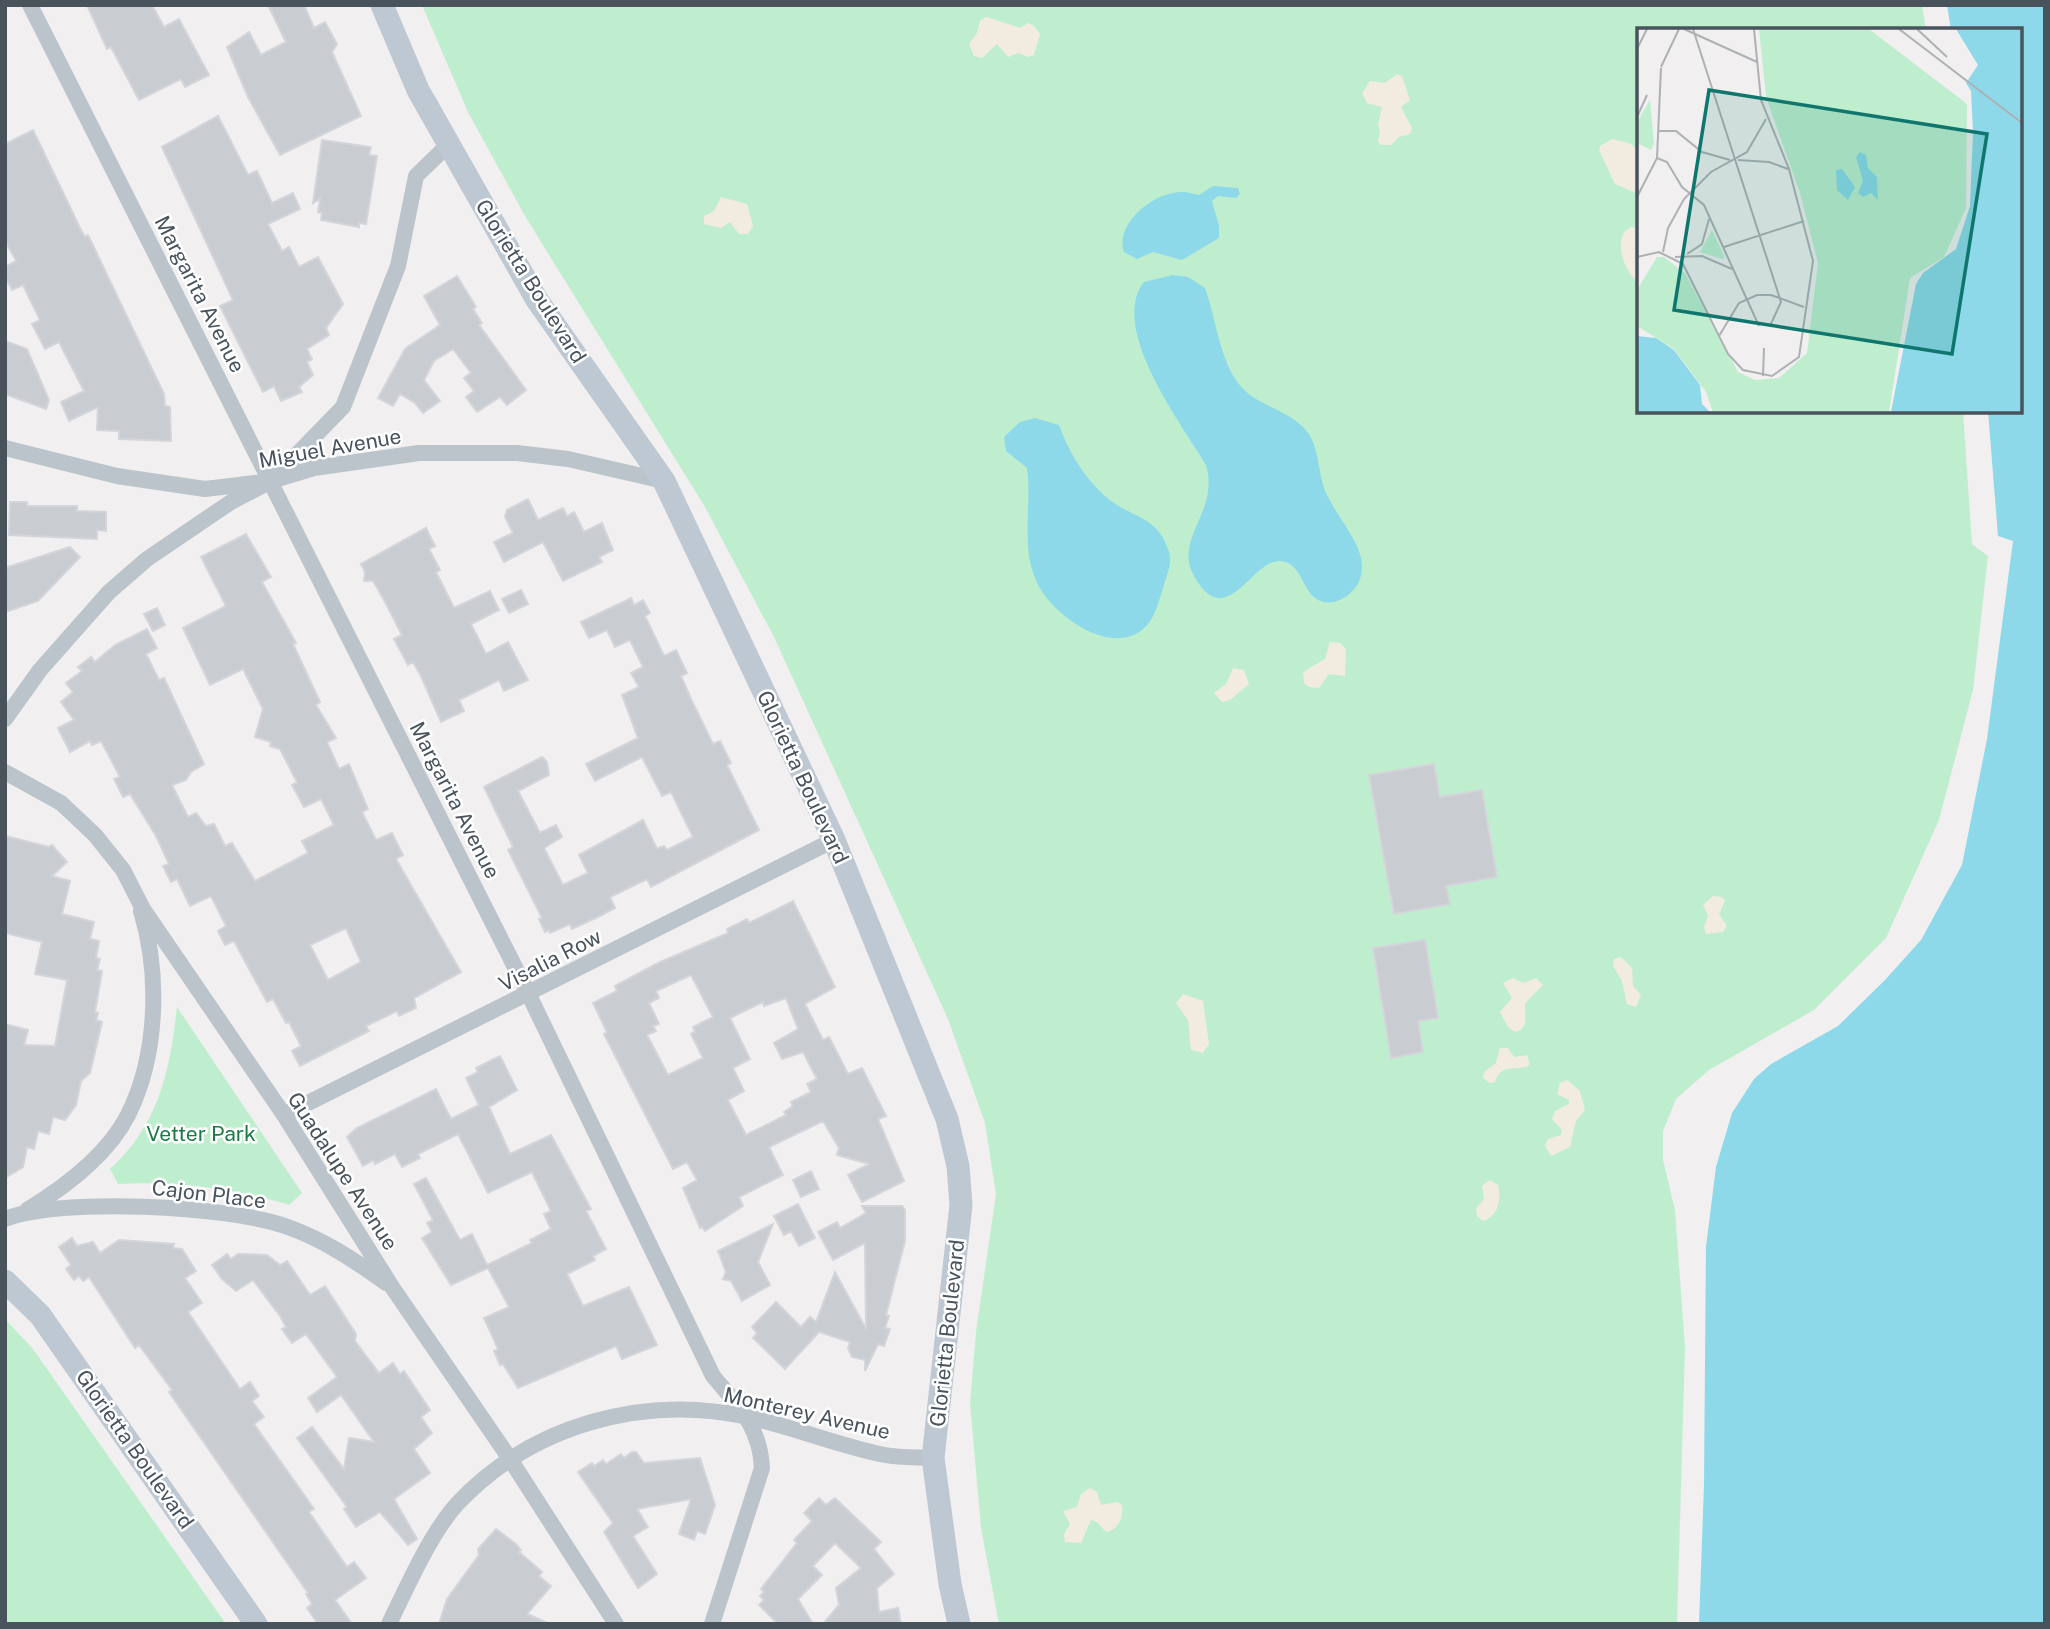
<svg xmlns="http://www.w3.org/2000/svg" width="2050" height="1629" viewBox="0 0 2050 1629" font-family="'Public Sans',sans-serif">
	<rect width="100%" height="100%" fill="#f1efef"/>
	<path fill="#bfeecf" d="M422 5H1922L1926 30H1639V411H1963L1972 544 1988 556 1973 690 1939 820 1886 938 1814 1010 1709 1070 1676 1099 1663 1131V1160L1675 1210 1685 1348 1677 1624H999L981 1528 970 1403 976 1332 996 1194 985 1123 948 1019 774 637 705 507 525 216 468 112Z
		M177 1007 302 1193 289 1205C235 1188 174 1181 118 1184L110 1169C159 1125 170 1070 177 1007Z
		M5 1319 33 1349 226 1624H5Z"/>
	<path fill="#f2ece0" d="M986 17 1020 28 1028 23 1033 25 1040 34 1034 55 1029 57 1018 53 1008 57 997 44 982 58 974 56 969 44 977 33 980 21Z
		M1397 74 1402 76 1410 100 1401 107 1412 128 1410 134 1399 137 1391 145H1381L1378 141 1380 131 1378 124 1382 107 1367 103 1362 93 1370 81 1385 83Z
		M1612 139 1629 143 1639 150V190L1634 192 1615 184 1599 150 1600 146Z
		M721 197 747 204 753 226 748 234H739L730 222 721 228 704 224V216L714 211Z
		M1631 227 1639 229V283C1625 272 1616 248 1624 232Z
		M1330 642 1340 643 1346 649 1345 676 1329 674 1319 688 1309 687 1304 683 1303 672 1325 659Z
		M1233 668 1244 670 1249 684 1230 700 1222 702 1214 693 1226 684Z
		M1713 896 1722 897 1725 901 1719 914 1727 926 1723 932 1706 934 1704 927 1708 915 1703 905Z
		M1621 957 1632 968 1633 986 1641 995 1636 1007 1627 1004 1622 981 1613 966 1614 959Z
		M1513 978 1524 983 1536 978 1543 985 1525 1003V1024L1521 1030 1515 1032 1508 1027 1500 1012 1512 998 1503 983Z
		M1183 994 1203 1001 1209 1044 1203 1053 1191 1050 1188 1020 1176 1003Z
		M1500 1048H1508L1514 1057 1527 1055 1530 1065C1516 1073 1502 1061 1495 1082L1490 1083 1483 1078 1484 1072 1496 1063Z
		M1567 1080 1580 1091 1585 1110 1576 1121 1570 1147 1551 1156 1545 1146 1548 1139 1561 1135 1562 1130 1552 1119 1555 1111 1569 1104V1100L1557 1094 1560 1083Z
		M1490 1180 1498 1185C1501 1200 1499 1216 1483 1221L1477 1216 1476 1209 1484 1199 1482 1186Z
		M1090 1488 1097 1492 1101 1505 1117 1502 1122 1505C1124 1516 1119 1530 1106 1532L1097 1522 1091 1520 1081 1543 1065 1542 1064 1534 1070 1524 1063 1511 1077 1507 1081 1494Z"/>
	<path fill="#8dd9e9" d="M1947 5H2045V1624H1699L1704 1485 1706 1247 1716 1167 1732 1113 1754 1079 1771 1064 1838 1026 1885 980 1921 940 1962 865 1987 739 2013 541 1998 536 1988 411H2020V30H1951Z
		M1213 186 1238 188 1240 194 1236 198 1218 196 1212 201 1219 226V238L1182 260 1153 252 1137 259 1124 252C1114 223 1155 191 1183 192 1188 192 1194 194 1199 195Z
		M1173 275 1188 277 1205 288C1216 318 1219 357 1238 383 1254 405 1286 409 1304 428 1320 444 1317 472 1326 493 1335 513 1357 538 1361 558 1363 566 1362 576 1358 584 1352 593 1344 600 1333 602 1300 607 1307 561 1279 561 1250 562 1226 633 1194 576 1173 539 1220 511 1206 465 1182 424 1108 328 1144 282Z
		M1035 418 1059 425C1069 452 1083 476 1104 495 1131 520 1157 513 1169 552 1173 563 1166 577 1163 588 1158 603 1155 620 1142 630 1107 657 1047 611 1035 578 1021 544 1032 503 1027 468L1006 451 1004 437 1020 422Z"/>
	<path fill="#c9ccd1" stroke="#d3d5da" stroke-width="2" fill-rule="evenodd" d="M87 5H152L164 27 179 19 209 75 185 87 181 79 139 100 111 47 107 49Z
		M268 5H304L314 28 325 22 337 44 332 52 361 116 280 155 248 97 227 47 249 32 261 55 286 42Z
		M218 116 248 175 257 171 272 203 293 193 300 209 268 224 282 251 289 247 299 267 318 257 343 304 326 328 329 335 307 349 312 359 307 362 313 375 299 387 302 392 281 401 274 386 263 392 220 306 233 300 162 147Z
		M33 130 80 228 85 237 88 235 164 394 165 406 170 407 171 441 119 439V431L97 430 98 407 69 421 61 402 84 391 59 342 45 349 32 324 40 320 23 285 12 290 5 276V267L16 261 5 240V144Z
		M322 140 371 147 369 155 377 156 366 224 359 223V227L321 220 322 213 318 212 320 199 313 203Z
		M457 276 476 307 473 309 482 323 479 325 526 390 507 405 500 397 477 412 466 397 474 391 464 378 471 373 453 349 434 361 424 380 440 401 423 413 415 403 400 394 393 406 378 398 405 349 440 325 424 296Z
		M5 341 27 349 49 400 46 409 5 394Z
		M528 499 538 520 563 508 567 516 574 512 584 532 602 523 613 550 599 557 602 562 563 581 543 542 504 562 494 542 513 533 505 517 507 510Z
		M10 502H27V506H77V511L106 512V531L97 530V539L9 535Z
		M426 528 435 546 429 549 440 570 436 572 454 608 490 591 499 610 471 624 486 654 508 642 528 680 504 691 499 680 459 700 464 711 441 722 421 676 413 662 408 665 394 639 402 635 383 598 373 581H364L365 572 361 564Z
		M246 534 271 577 262 582 296 643 293 644 320 702 316 705 336 738 327 742 339 769 349 764 368 809 362 812 376 840 392 833 403 855 396 859 461 972 414 998 416 1008 399 1016 397 1011 366 1026 369 1031 300 1066 292 1051 301 1046 289 1022 286 1023 273 999 267 1002 234 941 225 945 218 931 226 926 211 896 190 906 177 879 171 882 163 866 169 864 156 836 130 794 123 797 114 779 120 777 101 741 92 745 90 741 70 752 58 728 74 720 61 702 73 692 66 683 82 671 78 667 91 657 95 662 115 645 147 629 157 648 146 654 159 680 164 678 204 764 191 772 186 780 172 785 188 817 196 813 206 826 214 824 225 846 232 843 255 881 308 853 302 841 334 825 321 799 304 807 292 785 297 782 280 749 270 746 271 742 255 737 263 709 243 669 210 685 183 628 226 606 201 557ZM346 928 361 962 328 980 310 945Z
		M70 547 80 557 38 601 5 612V568Z
		M521 590 528 604 509 613 502 599Z
		M631 598 634 605 643 600 650 613 645 616 664 656 676 650 687 673 681 676 691 699 713 744 720 741 731 763 727 765 759 830 651 887 647 879 610 897 615 908 600 916 572 929 570 924 550 933 549 930 545 932 539 919 542 918 508 850 513 847 484 787 542 757 547 762 549 775 518 791 540 833 556 825 562 837 544 848 563 885 588 873 579 855 643 820 657 849 664 846 667 850 693 837 671 792 662 796 642 757 595 781 586 764 638 738 622 695 639 687 631 673 643 667 630 640 615 647 607 630 589 638 581 622Z
		M157 608 165 625 153 631 144 614Z
		M1434 764 1440 797 1482 790 1497 877 1446 886 1450 904 1394 914 1369 775Z
		M5 836 49 847 52 845 67 862 52 876 70 881 62 914 94 922 90 939 99 941 96 958 100 959 97 970 102 971 95 1012 98 1013 96 1020 102 1022 90 1073 81 1081 76 1105 65 1120 53 1117 49 1134 38 1131 34 1149 27 1147 23 1167 5 1178V1024L28 1030 24 1045 55 1046 67 980 35 974 42 942 5 933Z
		M793 901 835 987 805 1004 823 1040 829 1037 848 1074 862 1068 886 1116 878 1119 904 1181 862 1202 848 1175 869 1164 837 1155 839 1148 823 1121 769 1147 783 1175 739 1197 743 1206 705 1231 702 1227 700 1228 683 1188 697 1180 687 1162 673 1169 604 1034 607 1032 593 1003 617 991 615 986 658 963 728 933 727 929 747 919 749 923ZM691 975 713 1017 693 1027 695 1032 691 1034 703 1058 668 1075 647 1035 656 1031 653 1026 659 1024 649 1003 659 998 656 991ZM786 998 798 1029 774 1043 782 1059 803 1052 817 1079 807 1084 811 1092 791 1102 793 1106 784 1112 786 1115 746 1135 728 1100 744 1091 733 1068 750 1059 730 1018 763 1002 764 1006Z
		M1425 940 1438 1018 1418 1021 1423 1052 1391 1058 1373 948Z
		M500 1056 517 1090 489 1107 510 1154 551 1135 591 1209 586 1211 606 1249 593 1256 595 1260 567 1274 583 1306 629 1287 657 1345 622 1359 616 1346 518 1388 503 1364 500 1365 494 1351 498 1349 484 1318 509 1307 488 1268 451 1285 422 1238 432 1232 427 1223 433 1220 414 1184 426 1178 460 1240 472 1234 487 1265 532 1243 530 1240 551 1229 544 1214 551 1211 532 1172 488 1193 458 1134 418 1154 420 1158 402 1167 395 1154 375 1164 374 1160 363 1166 347 1137 357 1128 436 1089 451 1119 479 1105 466 1078 478 1072 476 1068Z
		M811 1171 819 1189 801 1197 793 1180Z
		M798 1204 815 1238 799 1246 791 1231 784 1235 774 1216Z
		M862 1206H902L905 1210V1241L886 1315 889 1316 885 1328 890 1329 884 1346 878 1344 865 1371V1360L852 1357 848 1348 850 1342 819 1332 785 1369 753 1338 757 1333 752 1327 776 1302 801 1327 810 1317 816 1322 835 1272 866 1329 865 1243 833 1260 818 1232 837 1222 840 1228 866 1213Z
		M773 1224 758 1262 770 1285 742 1301 731 1281 723 1279 726 1272 718 1251Z
		M72 1238 77 1246 93 1242 100 1253 119 1240 174 1244 173 1248 182 1249 196 1271 185 1278 202 1303 188 1312 240 1389 250 1382 259 1396 252 1401 264 1417 254 1424 314 1509 309 1512 347 1567 354 1562 366 1578 335 1600 352 1624H318L307 1608 312 1604 306 1594 308 1593 169 1392 172 1390 139 1345 135 1348 89 1277 83 1281 79 1276 74 1280 66 1269 71 1265 59 1247Z
		M227 1254 231 1259 238 1254 267 1255 280 1265 287 1261 310 1295 325 1286 356 1334 355 1341 379 1373 393 1363 400 1374 404 1371 430 1410 421 1417 432 1433 414 1449 430 1473 394 1499 417 1539 408 1545 380 1512 356 1527 344 1509 347 1507 297 1438 312 1427 344 1469 349 1438 374 1442 341 1395 317 1412 308 1398 337 1377 306 1334 292 1343 282 1329 286 1327 280 1316 253 1280 236 1291 222 1279 212 1265Z
		M632 1452H636L644 1463 700 1458 715 1505 705 1534 697 1531 694 1540 679 1534 691 1499 637 1509 648 1527 633 1536 657 1574 638 1588 604 1532 613 1523 578 1472 592 1463 594 1466 603 1460 606 1464 621 1454 624 1458Z
		M819 1498 826 1505 835 1498 881 1542 874 1549 894 1574 877 1588 879 1612 898 1608 901 1624H823L839 1605 836 1588 861 1568 835 1543 813 1566 822 1575 798 1599 813 1624H778L759 1605 764 1600 760 1596 764 1592 761 1589 797 1543 794 1540 812 1521 804 1513Z
		M496 1529 516 1544 521 1550 519 1552 542 1572 539 1576 551 1586 527 1614 550 1624H439L447 1599 479 1555 478 1549Z"/>
	<g fill="none" stroke-linecap="round" stroke-linejoin="round">
		<path stroke="#bbc4cb" stroke-width="16" d="M30 5 529 995 713 1376C738 1406 760 1426 762 1468L712 1624
			M5 448 117 476 205 489 271 481 314 468 419 453H517L568 459 664 481
			M5 719 40 670 109 592 147 559 231 502 271 481 343 407 398 266 416 176 448 145
			M5 772 61 803 95 835 123 870 143 909 284 1115 392 1287 510 1459 616 1624
			M284 1115 834 840
			M27 1210C65 1187 107 1156 128 1115 158 1055 160 974 141 911
			M5 1219C60 1197 228 1206 285 1226 323 1239 354 1260 386 1283
			M389 1624C407 1587 430 1534 457 1504 531 1425 643 1394 748 1417 794 1427 839 1446 885 1455 901 1458 918 1457 933 1458"/>
		<path stroke="#bdc8d2" stroke-width="23" d="M382 5 418 90 537 300 664 481 834 840 947 1119 958 1166 961 1205 933 1458 950 1584 959 1624
			M5 1281 40 1315 256 1624"/>
	</g>
	<g text-anchor="middle" dominant-baseline="central" stroke-width="5" stroke-linejoin="round" paint-order="stroke">
		<g font-size="21" fill="#48535c" stroke="#fff">
			<text transform="translate(531 281) rotate(58)">Glorietta Boulevard</text>
			<text transform="translate(200 294) rotate(63)">Margarita Avenue</text>
			<text transform="translate(330 448) rotate(-10)">Miguel Avenue</text>
			<text transform="translate(803 777) rotate(65)">Glorietta Boulevard</text>
			<text transform="translate(455 800) rotate(63)">Margarita Avenue</text>
			<text transform="translate(550 960) rotate(-27)">Visalia Row</text>
			<text transform="translate(343 1171) rotate(57)">Guadalupe Avenue</text>
			<text transform="translate(209 1194) rotate(7)">Cajon Place</text>
			<text transform="translate(947 1333) rotate(-84)">Glorietta Boulevard</text>
			<text transform="translate(807 1413) rotate(13)">Monterey Avenue</text>
			<text transform="translate(135 1449) rotate(55)">Glorietta Boulevard</text>
		</g>
		<g font-size="21" fill="#1a7b47" stroke="#fff">
			<text x="201" y="1133">Vetter Park</text>
		</g>
	</g>
	<g transform="translate(1637 28)">
		<rect width="385" height="385" fill="#f1efef"/>
		<path d="M122 1H232L330 76 329 180 307 229 273 250 252 384H76L69 364 37 321 0 298V262L20 229H27L48 245 101 344 118 352 142 350 170 325 181 235 163 165 129 69ZM13 72 17 116 14 122 0 115V94ZM75 202 88 230 85 231 63 224Z" fill="#bfeecf"/>
		<path d="M319 1H385V384H254L279 256 286 245 319 221 333 178 336 104 334 63 329 55 341 37ZM223 124 229 127 231 140 240 149 241 172 234 165 226 169 221 165 226 153 219 129ZM205 141 218 159 211 172 200 162 199 142ZM0 308 19 310 37 322 63 357 65 376 73 384H0Z" fill="#8dd9e9"/>
		<path fill="none" stroke="#adb1b4" stroke-width="2" d="M47 1 120 34M56 1 144 274 133 298M262 1 385 95M280 1 310 29M0 21 10 1M24 39 42 1M0 89 10 67M21 103H39L65 124 93 132M20 130 30 134 45 159 67 177 122 298M101 132 132 134 151 141M0 169 20 130 24 40M87 219 167 193M26 224 31 200 47 171 74 144 110 124 129 91M50 226 65 216 72 191M0 229 22 224 46 236 91 326 106 342 135 348 162 329 176 233 152 141 124 72 117 1M38 229 65 228 95 241M82 308 102 275 120 267H134L167 279M126 348 127 320"/>
		<path fill="#0f766e" fill-opacity="0.15" stroke="#0f766e" stroke-width="3.5" d="M72 62 350 106 315 326 37 282Z"/>
		<rect width="385" height="385" fill="none" stroke="#48535c" stroke-width="3.5"/>
	</g>
	<rect width="2050" height="1629" fill="none" stroke="#48535c" stroke-width="14"/>
</svg>
